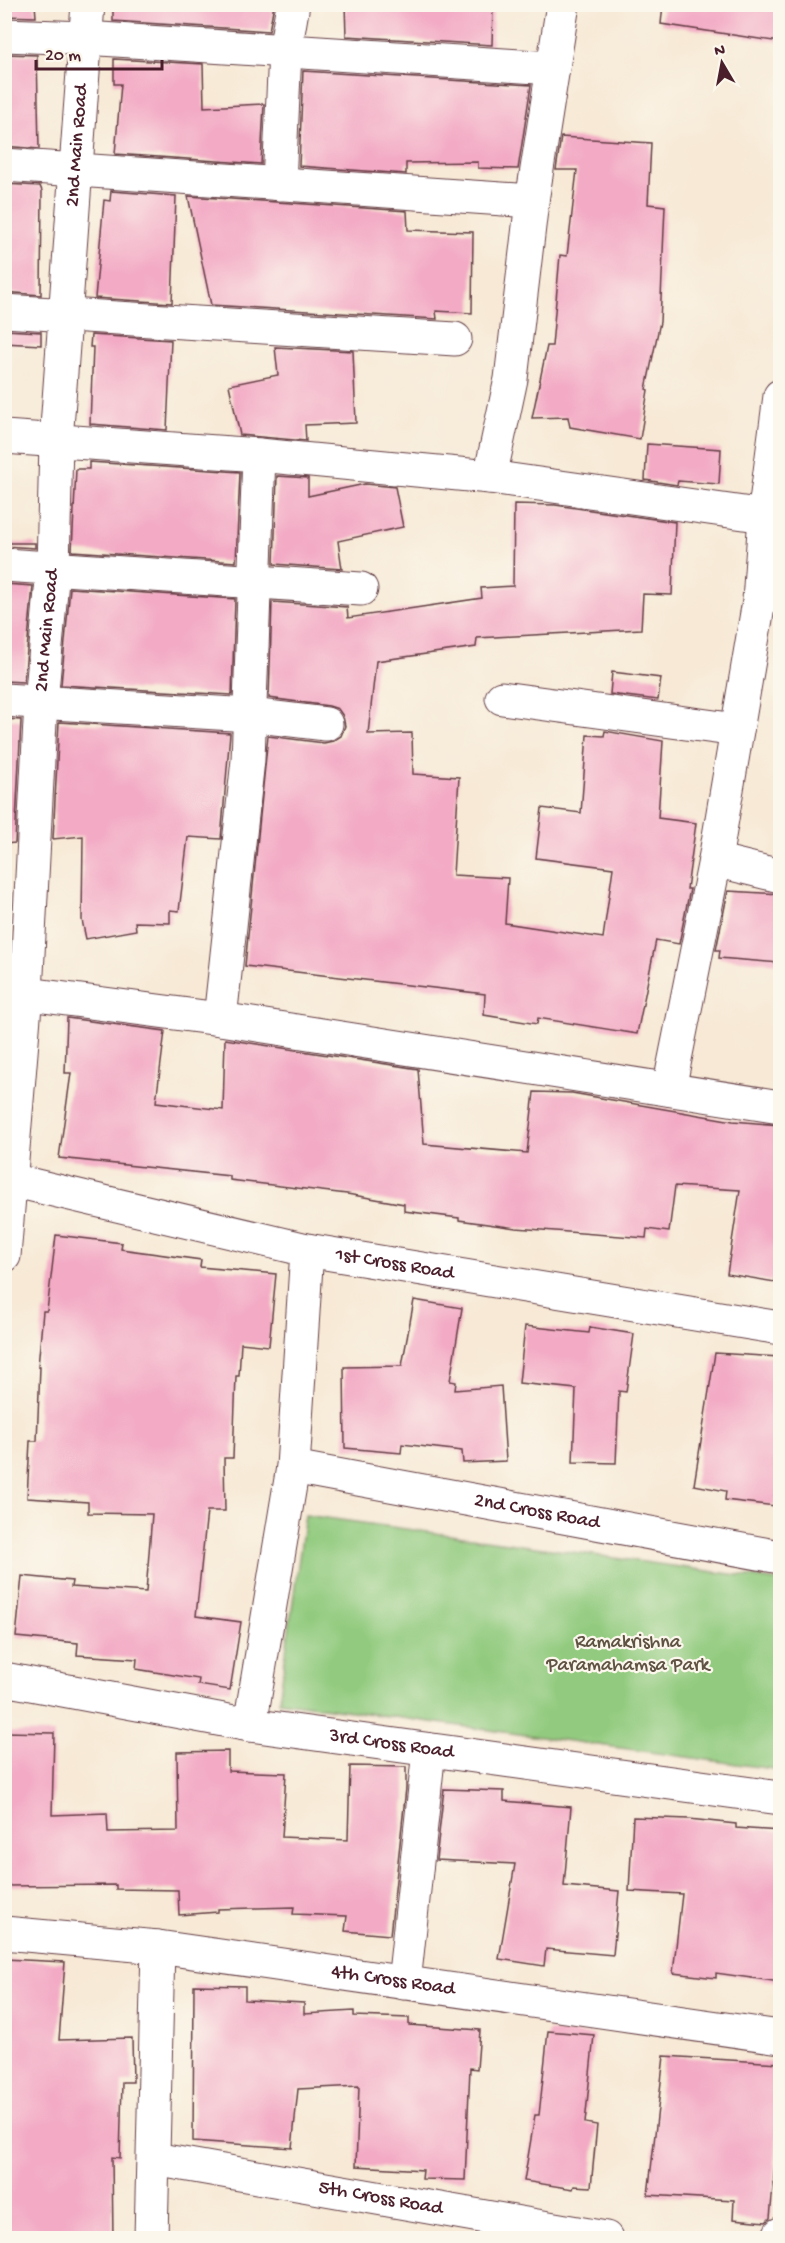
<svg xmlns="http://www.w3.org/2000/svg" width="785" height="2243" viewBox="0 0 785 2243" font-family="'Gochi Hand',sans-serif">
	<rect width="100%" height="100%" fill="#fbf7ec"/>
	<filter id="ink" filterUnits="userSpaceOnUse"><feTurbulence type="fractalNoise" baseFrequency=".0167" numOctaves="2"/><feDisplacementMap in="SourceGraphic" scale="12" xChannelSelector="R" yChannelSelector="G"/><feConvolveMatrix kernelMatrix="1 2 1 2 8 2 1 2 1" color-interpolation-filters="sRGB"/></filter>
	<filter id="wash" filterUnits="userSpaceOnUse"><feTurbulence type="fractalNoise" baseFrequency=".008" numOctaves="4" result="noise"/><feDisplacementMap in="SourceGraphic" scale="24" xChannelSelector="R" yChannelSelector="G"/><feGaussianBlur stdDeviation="1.35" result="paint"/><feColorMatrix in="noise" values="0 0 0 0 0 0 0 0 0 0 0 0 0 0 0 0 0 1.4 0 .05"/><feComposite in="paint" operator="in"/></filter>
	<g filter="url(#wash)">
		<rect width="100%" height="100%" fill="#f7e9d5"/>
		<path fill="#92cb7f" stroke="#6e7555" stroke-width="1.5" d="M305 1515 780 1581V1770L279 1701Z"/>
		<g id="blocks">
			<path fill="#f3aac5" d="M4 4H35L36 17 4 16Z
				M113 4H274L269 31 113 21Z
				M345 4H493L492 45 346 36Z
				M663 4H780V42L661 24Z
				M4 54 37 55 39 149 4 146Z
				M114 59 203 64 204 107 264 104 261 164 115 154 121 84H114Z
				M303 71 531 85 518 169 478 168V162L406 163V174L299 166Z
				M561 137 651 143 648 204 665 206 660 322 646 389 648 390 640 439 570 427 568 417 532 418 547 346H552L560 255 567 256 577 170H556Z
				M4 184 40 186 42 191 41 295 4 292Z
				M111 191 176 196 172 303 95 298 104 200 110 201Z
				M188 196 407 211 408 230 473 232 472 313 436 311 437 319 211 305Z
				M4 330 41 332V345L4 343Z
				M91 335 171 340 167 430 90 424 93 347H90Z
				M275 347 353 351 356 423 305 425 306 441 240 435 229 385 278 375Z
				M647 444 721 449 719 484 678 481 677 485 645 480Z
				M89 462 240 472 236 562 72 551 76 469H89Z
				M277 476 308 478V496L365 484 395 487 403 527 338 541 342 569 274 564Z
				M514 504 555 505 675 522 672 595 643 594 641 629 477 638 476 647 376 661 368 734 412 733 413 774 459 777 453 875 508 878 505 923 603 938 613 868 536 858 542 808 581 813 587 735 604 736 605 731 663 741 658 818 696 823 687 889H690L679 944 656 940 637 1034 538 1018 537 1024 484 1015 485 994 245 966 268 736 324 743 333 741 341 736 345 726 343 716 338 709 329 706 269 698 272 602 347 607 348 618 482 598 481 588 513 586Z
				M4 543H35V548L4 546Z
				M4 584 33 586 24 682 4 681Z
				M70 588 235 599 232 695 61 685Z
				M612 672 661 678 658 700 610 694Z
				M4 719 21 720 15 843 4 844Z
				M59 722 230 733 221 839 188 837 179 911 170 910V923L135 922 136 930 86 939 82 920 83 836 53 839Z
				M728 891 780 894V963L719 958 720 950H716Z
				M67 1018 165 1031 156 1102 223 1110 225 1039 418 1069 424 1144 527 1153 534 1092 572 1093 733 1121 780 1125V1246L775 1282 727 1274 740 1190 675 1186 669 1232 647 1229 646 1238 516 1228 459 1220V1218L404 1211V1204L347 1194 230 1180V1176L59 1158 71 1073H65Z
				M56 1235 122 1243 121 1249 201 1260 200 1267 276 1274 269 1346 241 1343 239 1376H236L233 1458H224L225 1511H207L196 1616 241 1622 230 1690 198 1685 199 1679 136 1669 137 1659 77 1655 78 1643 16 1637 22 1576 72 1581 71 1587 146 1592 152 1514 88 1513V1502L27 1498 30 1441H37L40 1367H38L43 1311H47Z
				M414 1300 462 1308 450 1381 456 1382 455 1390 501 1386 506 1461 463 1463 462 1451 402 1444 401 1453 345 1448 344 1367 402 1366Z
				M525 1326 589 1333 590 1327 634 1334 626 1392 619 1391 616 1463 573 1462 576 1389 519 1383Z
				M715 1353 780 1357V1500L775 1499V1506L725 1500 726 1491 694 1485Z
				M4 1732 54 1733 52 1815 107 1813 108 1832 178 1831 177 1752 228 1751V1771L286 1773 282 1837 348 1840 350 1766 406 1767V1788L390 1935 345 1931 347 1916 293 1914 294 1907 218 1909V1912L179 1915 178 1890 116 1889V1885L4 1886Z
				M444 1789 504 1791V1801L571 1807 564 1886 619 1891 613 1955 546 1949 544 1966 499 1959 515 1864 436 1860Z
				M633 1817 689 1819 736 1824V1828L780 1831V1982L716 1973V1978L673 1973 682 1894 629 1891Z
				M4 1959 65 1962 59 2040 132 2038 133 2082H122L120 2158 112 2157 113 2238H4Z
				M194 1985 245 1986V2000L304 2003V2014L354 2011V2016L409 2018V2025L480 2030 477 2069 470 2068 465 2180 422 2179 423 2170 356 2166 359 2086 298 2089 292 2148 193 2141Z
				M548 2031 594 2035 585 2123 597 2125 591 2187 574 2186 573 2189 524 2181 535 2115H539Z
				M664 2056 780 2063 776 2154 770 2218 766 2222 733 2219 734 2200 648 2195Z"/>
		</g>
	</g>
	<g filter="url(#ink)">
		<use href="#blocks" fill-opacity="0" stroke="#643d44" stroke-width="1.5"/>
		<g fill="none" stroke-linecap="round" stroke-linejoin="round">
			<g stroke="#643d44" stroke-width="35">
				<g id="minor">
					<path d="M4 35 85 38 553 68"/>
					<path d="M4 165 532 201"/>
					<path d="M279 184 285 51 293 4"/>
					<path d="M4 311 455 339"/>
					<path d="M4 437 259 455 490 477 765 516"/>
					<path d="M490 477 511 379 532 201 563 4"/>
					<path d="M4 565 361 589"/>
					<path d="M502 698 737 730"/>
					<path d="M4 700 250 715 326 724"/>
					<path d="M715 860 780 876"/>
					<path d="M5 991 220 1019 780 1107"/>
					<path d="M220 1019 248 760 259 455"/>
					<path d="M669 1089 715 860 759 601 766 502 780 396"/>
					<path id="s1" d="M11 1180 307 1250 780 1328"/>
					<path id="s2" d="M4 1256 26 993 41 702 53 569 56 441 88 4"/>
					<path id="s3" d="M293 1467 780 1557"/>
					<path id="s4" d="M4 1679 250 1725 780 1798"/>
					<path d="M250 1725 293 1467 307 1250"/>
					<path id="s5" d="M4 1933 158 1947 780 2037"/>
					<path d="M404 1983 429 1750"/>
					<path id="s6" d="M154 2159 606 2238"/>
					<path d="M151 2238 158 1947"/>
					<path d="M780 2238V2234"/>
				</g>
			</g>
			<use href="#minor" stroke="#fff" stroke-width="33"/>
		</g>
	</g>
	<g text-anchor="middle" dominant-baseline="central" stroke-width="4.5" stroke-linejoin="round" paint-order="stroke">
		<g font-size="20" fill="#4a1f2b" stroke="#fbf7ec">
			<text stroke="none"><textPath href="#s2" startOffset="1113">2nd Main Road</textPath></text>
			<text stroke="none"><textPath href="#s2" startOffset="627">2nd Main Road</textPath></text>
			<text stroke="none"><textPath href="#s1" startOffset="393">1st Cross Road</textPath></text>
			<text stroke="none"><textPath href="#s3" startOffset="248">2nd Cross Road</textPath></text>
			<text stroke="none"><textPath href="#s4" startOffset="393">3rd Cross Road</textPath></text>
			<text stroke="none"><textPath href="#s5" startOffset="392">4th Cross Road</textPath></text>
			<text stroke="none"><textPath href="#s6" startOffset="230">5th Cross Road</textPath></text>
		</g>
		<g font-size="20" fill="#605344" stroke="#fbf7ec">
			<text x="628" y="1643">Ramakrishna<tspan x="628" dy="23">Paramahamsa Park</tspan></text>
		</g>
	</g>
	<rect width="785" height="2243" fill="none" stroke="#fbf7ec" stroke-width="24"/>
	<g transform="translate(722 63) rotate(350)" stroke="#fbf7ec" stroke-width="4.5" paint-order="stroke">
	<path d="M0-4.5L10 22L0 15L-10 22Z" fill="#4a1f2b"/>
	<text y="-9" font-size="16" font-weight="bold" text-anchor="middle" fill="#4a1f2b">N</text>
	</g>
	<path d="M36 60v9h126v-9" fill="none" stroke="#4a1f2b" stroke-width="3"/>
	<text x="45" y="60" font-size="18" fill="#4a1f2b" stroke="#fbf7ec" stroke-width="4.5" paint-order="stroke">20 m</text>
</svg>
